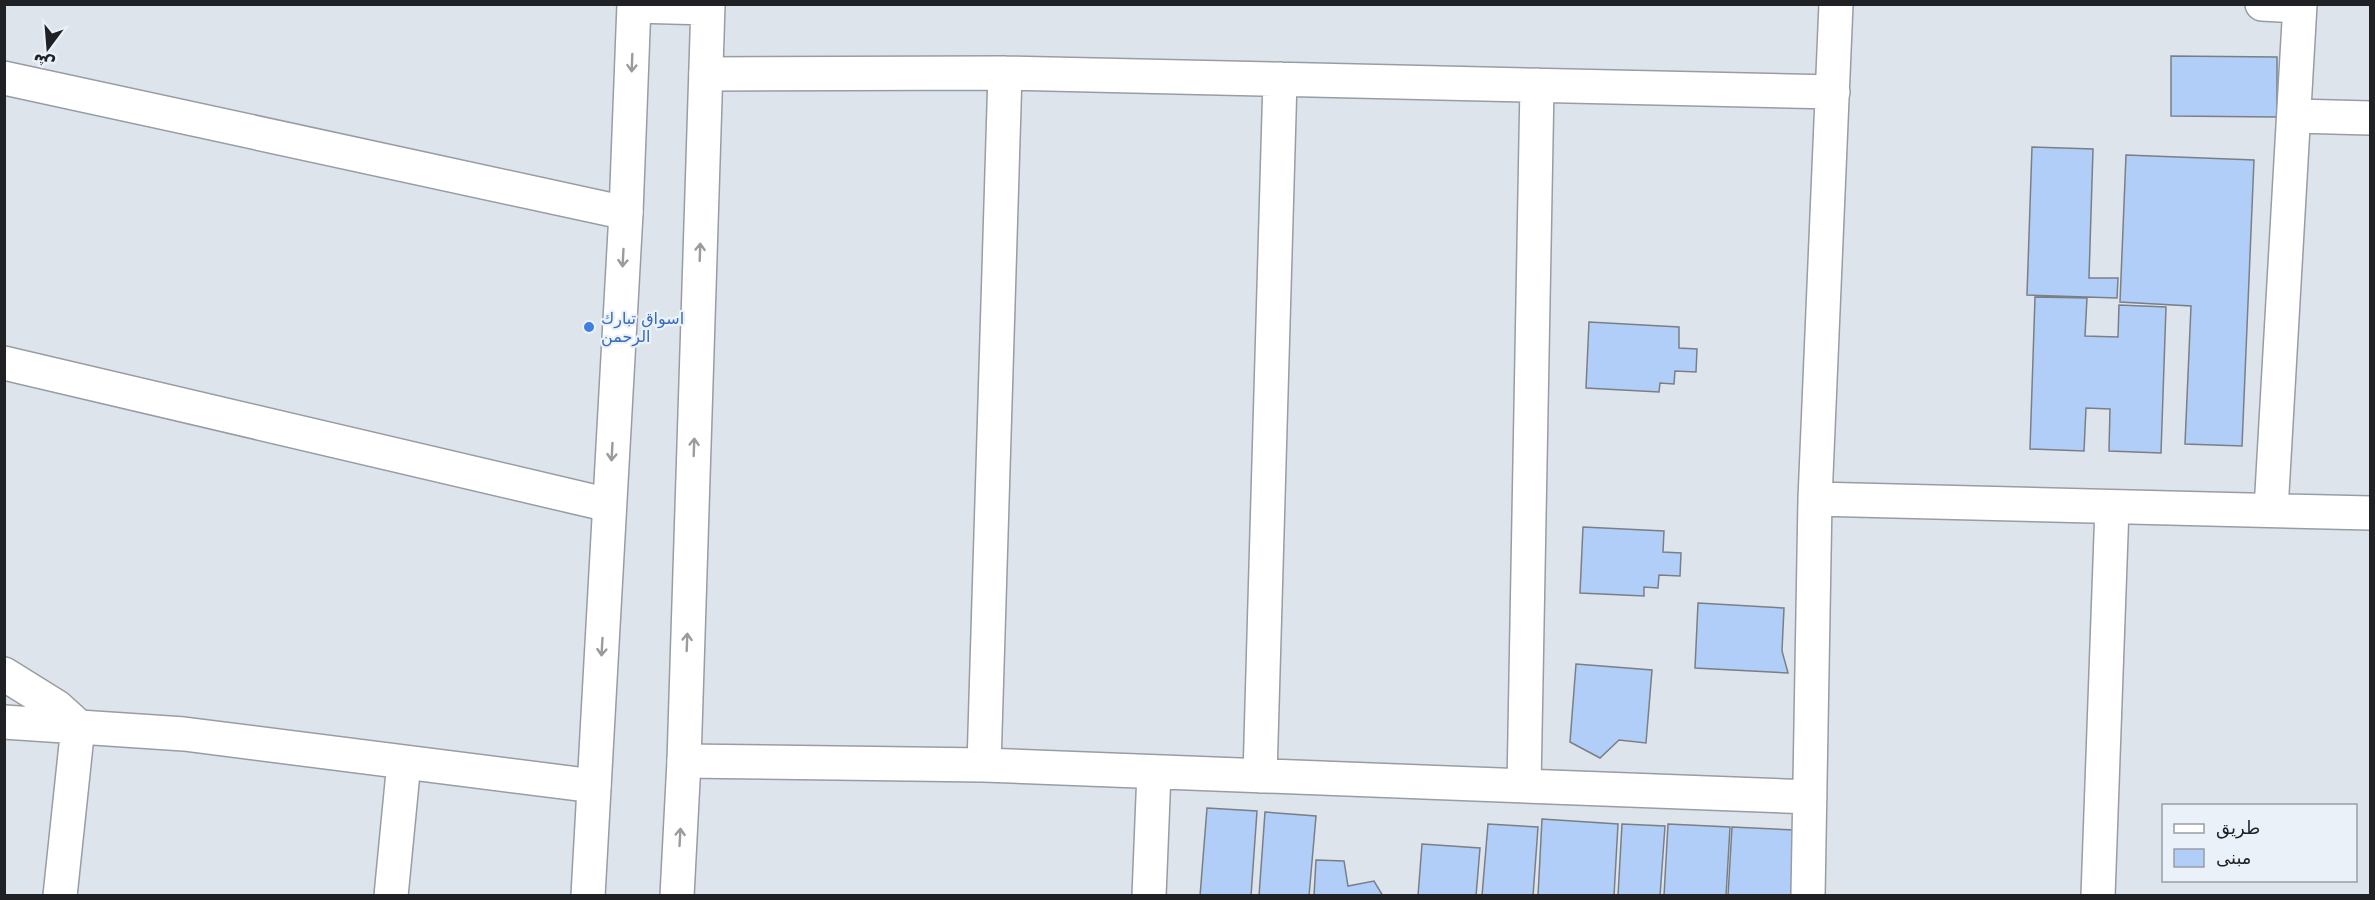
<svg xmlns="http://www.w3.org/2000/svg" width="2375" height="900" viewBox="0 0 2375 900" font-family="'DejaVu Sans',Vazirmatn,sans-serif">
	<rect width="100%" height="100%" fill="#dee4ec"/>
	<path fill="#b1cef9" stroke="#7a7f86" stroke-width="1.5" d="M2171 56 2277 57V117L2171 116Z
		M2032 147 2093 149 2089 278H2118L2117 298 2027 295Z
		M2126 155 2254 160 2242 446 2185 444 2191 306 2120 302Z
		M2035 297 2087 298 2085 336 2118 337 2119 305 2166 307 2161 453 2109 451 2110 409 2086 408 2084 451 2030 449Z
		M1589 322 1679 327V348L1697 349 1696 372 1675 371 1674 384 1660 383 1659 392 1586 388Z
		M1583 527 1664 531 1663 552 1681 553 1680 576 1659 575 1658 588 1644 587V596L1580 593Z
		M1698 603 1784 608 1782 651 1788 673 1695 668Z
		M1576 664 1652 670 1646 743 1619 740 1600 758 1570 742Z
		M1207 808 1257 811 1251 896H1200Z
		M1265 812 1316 816 1309 896H1259Z
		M1542 819 1618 824 1614 896H1538Z
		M1488 824 1538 827 1533 896H1482Z
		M1622 824 1665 826 1660 896H1618Z
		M1668 824 1730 827 1726 896H1664Z
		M1732 827 1794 830 1791 896H1728Z
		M1422 844 1480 848 1476 896H1418Z
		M1316 860 1344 861 1348 886 1374 881 1383 896H1314Z"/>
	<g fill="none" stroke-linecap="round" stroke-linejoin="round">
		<g stroke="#989da4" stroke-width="36">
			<path id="minor" d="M2262 4 2300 6
				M706 74 1005 73 1833 92
				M4 78 626 213
				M2295 116 2370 118
				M4 363 609 505
				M1815 499 2370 513
				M2271 510 2300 4
				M4 674 57 707 78 726 60 896
				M4 722 184 734 594 786
				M684 761 984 765 1810 797
				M984 765 1005 73
				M1260 776 1280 79
				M1524 786 1537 85
				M391 896 404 762
				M1149 896 1154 772
				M1808 896 1815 499 1836 4
				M2098 896 2112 507"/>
		</g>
		<g stroke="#989da4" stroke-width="36">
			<path id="secondary" d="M634 6 708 8
				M588 896 626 213 634 4
				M677 896 684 761 708 4"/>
		</g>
		<use href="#minor" stroke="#fff" stroke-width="33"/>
		<use href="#secondary" stroke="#fff" stroke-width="33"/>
	</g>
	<defs><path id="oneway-shaft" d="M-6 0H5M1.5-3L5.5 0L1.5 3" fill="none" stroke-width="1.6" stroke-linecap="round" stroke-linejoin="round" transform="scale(1.5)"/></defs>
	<g stroke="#9a9b9c">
		<use href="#oneway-shaft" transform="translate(632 63) rotate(92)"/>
		<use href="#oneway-shaft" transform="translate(700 252) rotate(-88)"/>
		<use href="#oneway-shaft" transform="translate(623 258) rotate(93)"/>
		<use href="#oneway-shaft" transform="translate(694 447) rotate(-88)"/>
		<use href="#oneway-shaft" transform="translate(612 452) rotate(93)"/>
		<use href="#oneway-shaft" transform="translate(687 642) rotate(-88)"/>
		<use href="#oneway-shaft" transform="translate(602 647) rotate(93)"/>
		<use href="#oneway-shaft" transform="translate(680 837) rotate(-87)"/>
	</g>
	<circle fill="#3f7fe0" stroke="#ebf1f9" stroke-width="2" cx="589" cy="327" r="6"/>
	<g text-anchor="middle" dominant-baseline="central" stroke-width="4.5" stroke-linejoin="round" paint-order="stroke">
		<g font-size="16" fill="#366cbe" stroke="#ebf1f9" text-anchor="start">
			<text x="601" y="318">اسواق تبارك<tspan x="601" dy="18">الرحمن</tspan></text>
		</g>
	</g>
	<rect width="2375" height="900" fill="none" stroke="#1f2124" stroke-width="12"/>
	<rect x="2162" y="804" width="195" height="78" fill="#ebf1f9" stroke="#999ea4" stroke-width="1.5"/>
	<rect x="2174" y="824" width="30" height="9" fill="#ffffff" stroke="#999ea4" stroke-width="1.5"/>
	<text x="2216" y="834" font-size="18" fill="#1f2124">طريق</text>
	<rect x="2174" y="849" width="30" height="18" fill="#b1cef9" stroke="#999ea4" stroke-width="1.5"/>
	<text x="2216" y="864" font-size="18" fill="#1f2124">مبنى</text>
	<g transform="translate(48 48) rotate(196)" stroke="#ebf1f9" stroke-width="4.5" paint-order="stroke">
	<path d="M0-4.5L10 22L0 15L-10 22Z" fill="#1f2124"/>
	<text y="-9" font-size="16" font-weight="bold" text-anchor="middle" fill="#1f2124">ش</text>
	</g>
</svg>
